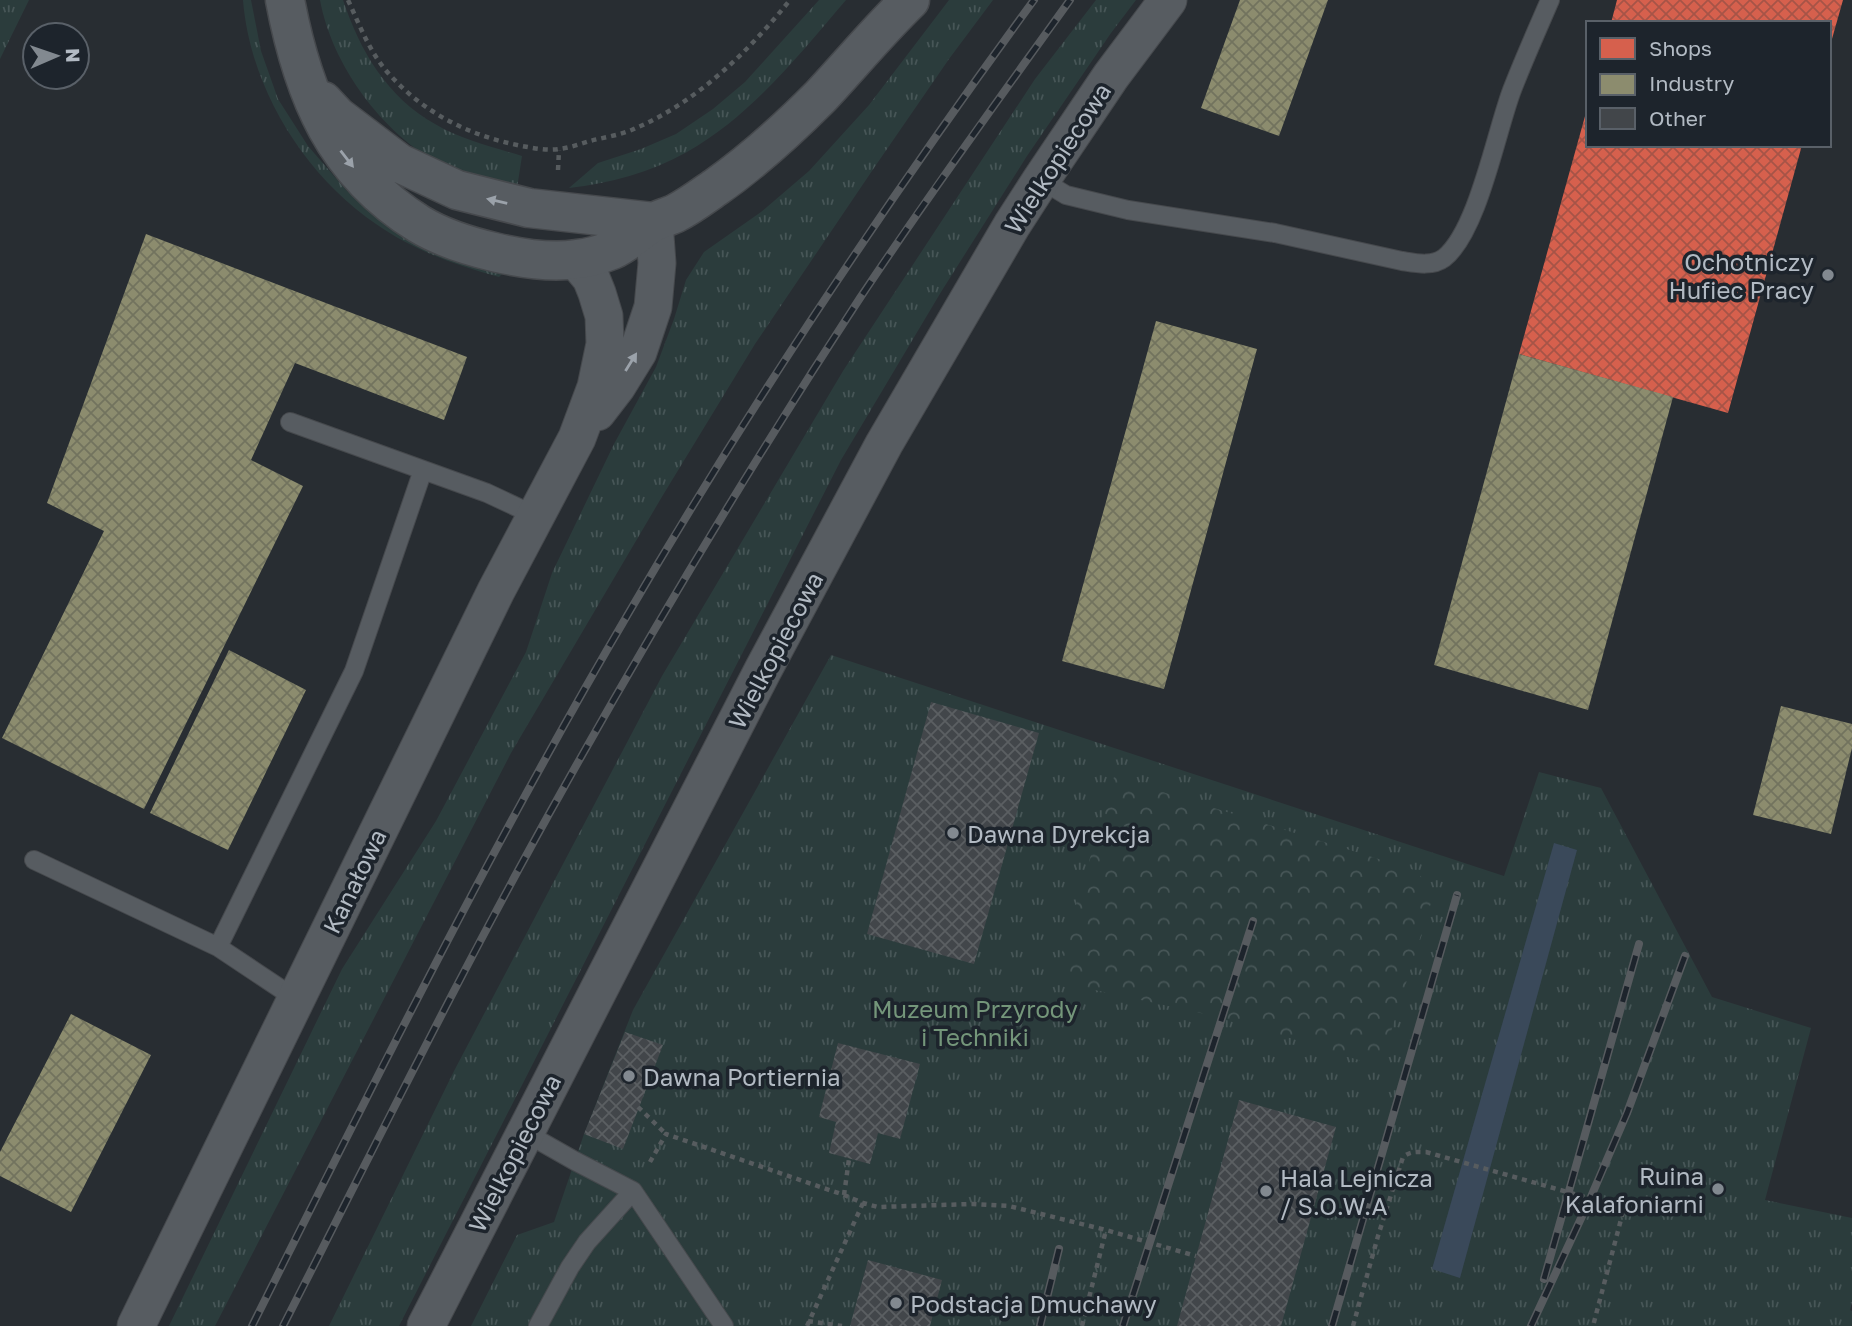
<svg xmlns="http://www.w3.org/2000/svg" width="1852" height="1326" viewBox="0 0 1852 1326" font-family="'Golos Text',sans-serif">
	<defs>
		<pattern id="grass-tufts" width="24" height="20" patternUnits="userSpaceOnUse" patternTransform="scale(1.75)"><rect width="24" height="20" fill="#2b3c3c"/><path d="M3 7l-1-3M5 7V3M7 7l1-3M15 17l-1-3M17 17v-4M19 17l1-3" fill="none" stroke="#475657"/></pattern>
		<pattern id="forest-crowns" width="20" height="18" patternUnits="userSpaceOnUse" patternTransform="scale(1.75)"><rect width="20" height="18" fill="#2b3c3c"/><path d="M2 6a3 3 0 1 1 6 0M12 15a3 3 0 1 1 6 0" fill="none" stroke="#475657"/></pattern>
		<pattern id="shops-cross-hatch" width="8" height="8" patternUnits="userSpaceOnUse" patternTransform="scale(1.75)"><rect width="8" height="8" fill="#d6604d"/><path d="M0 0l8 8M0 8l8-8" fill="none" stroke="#a65447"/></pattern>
		<pattern id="industry-cross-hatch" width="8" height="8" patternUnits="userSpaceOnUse" patternTransform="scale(1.75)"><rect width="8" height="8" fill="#8c8c6e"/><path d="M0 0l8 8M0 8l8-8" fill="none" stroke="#72735e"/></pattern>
		<pattern id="building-cross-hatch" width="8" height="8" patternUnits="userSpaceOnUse" patternTransform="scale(1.75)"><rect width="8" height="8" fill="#42464a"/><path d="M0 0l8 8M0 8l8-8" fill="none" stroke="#5b5f62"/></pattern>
	</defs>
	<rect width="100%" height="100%" fill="#282d32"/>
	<path fill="url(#grass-tufts)" d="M0 0H29L0 59Z
		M243 0H251L261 51 278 99 308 146 347 191 387 223 505 271 499 277C455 265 413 250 376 224 304 175 250 88 243 0Z
		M320 0H343C360 51 387 97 435 124 462 140 493 147 522 156L517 188C494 181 462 175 440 164 382 133 332 65 320 0Z
		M819 0H846C799 55 751 116 687 152 650 173 610 183 569 188L598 163 641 149 676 134 713 109 745 82Z
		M949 0H993L949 59 876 165 755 344 663 495 511 753 215 1326H169L342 969 436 821 526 652 552 573 614 444 656 367 674 319 686 280 704 252 761 212 809 171 869 105Z
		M1096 0H1136L1111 33 1027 156 941 292 841 460 399 1326H329L454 1071 662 676 843 371 1035 79Z
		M831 655 1504 876 1539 772 1601 788 1712 997 1811 1028 1765 1200 1852 1218V1302L1850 1310 1852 1311V1326H471L517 1235 554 1222 584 1134 633 1010Z"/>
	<path fill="url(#forest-crowns)" d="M1114 777 1414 870 1435 890 1380 1067 1237 1021 1095 990 1055 976Z"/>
	<path fill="#3a495a" d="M1554 843 1577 850 1460 1278 1432 1269Z"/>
	<path fill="url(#shops-cross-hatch)" d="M1617 0H1843L1830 46 1829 23H1611Z
		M1587 109 1588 145H1802L1728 413 1519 354Z"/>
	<path fill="url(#industry-cross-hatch)" d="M1240 0H1328L1279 136 1201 108Z
		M146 234 467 357 444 420 295 363 251 460 303 486 144 809 2 738 104 531 47 503Z
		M1156 321 1257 349 1164 689 1062 661Z
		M1519 354 1673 397 1588 710 1434 665Z
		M229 650 306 690 228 850 150 813Z
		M1781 706 1852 724V748L1831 834 1753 815Z
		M71 1014 151 1055 71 1212 0 1176V1152Z"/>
	<path fill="url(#building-cross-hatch)" d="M931 702 1039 733 974 964 867 934Z
		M625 1032 663 1045 623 1149 584 1134Z
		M838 1043 920 1064 900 1139 878 1133 870 1164 829 1153 836 1122 819 1117Z
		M1239 1100 1336 1127 1281 1326H1177Z
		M868 1260 942 1280 930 1326H850Z"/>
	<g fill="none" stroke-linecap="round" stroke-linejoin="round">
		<g stroke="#46494d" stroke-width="20">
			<path id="service" d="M1041 180 1066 195 1128 210 1275 233 1402 261C1415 263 1432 267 1444 258 1478 231 1496 132 1512 90 1524 59 1537 30 1550 0
				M290 422 487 493 536 516
				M34 860 218 947 296 999
				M218 947 354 671 423 470
				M524 1132 575 1161 633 1191 724 1326
				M538 1326 570 1267 587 1242 633 1191"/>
		</g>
		<g stroke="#46494d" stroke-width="39">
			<path id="minor" d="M597 412 617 386 638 352 653 307 657 263 654 222
				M136 1326 496 591 577 438 596 387 605 344 604 316 597 293 591 278 576 260
				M426 1326 763 670 884 444 1012 225 1041 180 1111 76 1168 0"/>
		</g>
		<g stroke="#46494d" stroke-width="41">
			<path id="tertiary" d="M285 0C303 95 334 171 419 224 455 246 534 266 577 259 588 258 602 254 612 250 629 243 641 228 656 221 663 218 670 216 676 213 690 206 703 196 716 187 753 161 788 129 820 97 850 65 878 31 910 0
				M323 101 337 116 399 163 457 190 529 208 654 222"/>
		</g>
		<path stroke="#575c5f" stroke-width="4.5" stroke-dasharray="5 5" stroke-linecap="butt" d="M348 0C360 26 370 53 389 74 425 114 470 136 522 146 533 148 547 151 559 149 569 148 580 144 590 141 605 137 622 135 636 128 697 102 749 51 790 0
			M558 170 559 150
			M638 1107 666 1134
			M650 1162 666 1134 844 1195 863 1203 878 1207 973 1204 1009 1206 1106 1230 1196 1256
			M844 1195 849 1159
			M808 1321 842 1326
			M807 1326 863 1203
			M1082 1326 1106 1230
			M1353 1326 1378 1236 1403 1157C1411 1151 1416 1152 1426 1152L1624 1208 1593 1326"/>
		<use href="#service" stroke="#575c61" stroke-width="18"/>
		<use href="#minor" stroke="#575c61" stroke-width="37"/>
		<use href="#tertiary" stroke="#575c61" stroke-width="38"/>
		<g stroke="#575b5f" stroke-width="8">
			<path id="rail" d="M1544 1279 1639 944
				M252 1326C372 1086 492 845 628 614 752 402 889 198 1034 0
				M283 1326C375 1146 464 965 563 789 656 623 755 458 860 298 927 197 999 99 1070 0
				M1040 1326 1059 1249
				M1123 1326 1253 921
				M1332 1326 1457 895
				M1531 1326 1590 1199 1627 1113 1685 956"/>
		</g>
		<use href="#rail" stroke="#1d242c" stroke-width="5" stroke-dasharray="16" stroke-linecap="butt"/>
	</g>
	<defs><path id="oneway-solid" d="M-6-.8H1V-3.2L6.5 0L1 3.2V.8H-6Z" transform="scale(1.75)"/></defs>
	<g fill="#9ba2aa">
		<use href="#oneway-solid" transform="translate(347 159) rotate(52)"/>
		<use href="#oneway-solid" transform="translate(497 201) rotate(-167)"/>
		<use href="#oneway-solid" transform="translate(631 362) rotate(-58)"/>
	</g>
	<g fill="#828990" stroke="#1d242c" stroke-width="2.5">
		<circle cx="1828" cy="275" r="7"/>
		<circle cx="953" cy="833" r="7"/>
		<circle cx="629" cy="1076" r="7"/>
		<circle cx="1718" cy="1189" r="7"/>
		<circle cx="1266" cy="1191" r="7"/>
		<circle cx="896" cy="1303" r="7"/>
	</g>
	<g text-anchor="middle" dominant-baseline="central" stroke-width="7" stroke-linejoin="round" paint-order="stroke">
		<g font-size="24" fill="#b2bac3" stroke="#1d242c">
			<text transform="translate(1057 158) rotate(-57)">Wielkopiecowa</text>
			<text transform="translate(775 650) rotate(-62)">Wielkopiecowa</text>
			<text transform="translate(354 881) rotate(-64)">Kanałowa</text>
			<text transform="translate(514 1153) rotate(-63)">Wielkopiecowa</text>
		</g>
		<g font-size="24" fill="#b2bac3" stroke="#1d242c" text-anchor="start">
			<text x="1814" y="261" text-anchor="end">Ochotniczy<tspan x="1814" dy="28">Hufiec Pracy</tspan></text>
			<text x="967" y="833">Dawna Dyrekcja</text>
			<text x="643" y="1076">Dawna Portiernia</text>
			<text x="1704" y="1175" text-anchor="end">Ruina<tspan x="1704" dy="28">Kalafoniarni</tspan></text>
			<text x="1280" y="1177">Hala Lejnicza<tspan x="1280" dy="28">/ S.O.W.A</tspan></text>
			<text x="910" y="1303">Podstacja Dmuchawy</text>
		</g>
		<g font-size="24" fill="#74967a" stroke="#1d242c">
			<text x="975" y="1008">Muzeum Przyrody<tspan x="975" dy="28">i Techniki</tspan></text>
		</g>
	</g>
	<rect x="1586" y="21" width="245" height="126" fill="#1d242c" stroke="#596068" stroke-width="2"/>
	<rect x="1600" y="38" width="35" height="21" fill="#d6604d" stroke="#596068" stroke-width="2"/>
	<text x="1649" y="56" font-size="21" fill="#b2bac3">Shops</text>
	<rect x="1600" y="74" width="35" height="21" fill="#8c8c6e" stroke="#596068" stroke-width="2"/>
	<text x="1649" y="91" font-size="21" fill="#b2bac3">Industry</text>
	<rect x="1600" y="108" width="35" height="21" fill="#42464a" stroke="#596068" stroke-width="2"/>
	<text x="1649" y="126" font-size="21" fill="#b2bac3">Other</text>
	<g transform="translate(56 56) rotate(88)"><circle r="33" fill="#1d242c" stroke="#596068" stroke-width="2"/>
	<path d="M0-5L12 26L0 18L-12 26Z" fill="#828990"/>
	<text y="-10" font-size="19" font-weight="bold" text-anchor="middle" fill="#b2bac3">N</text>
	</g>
</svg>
